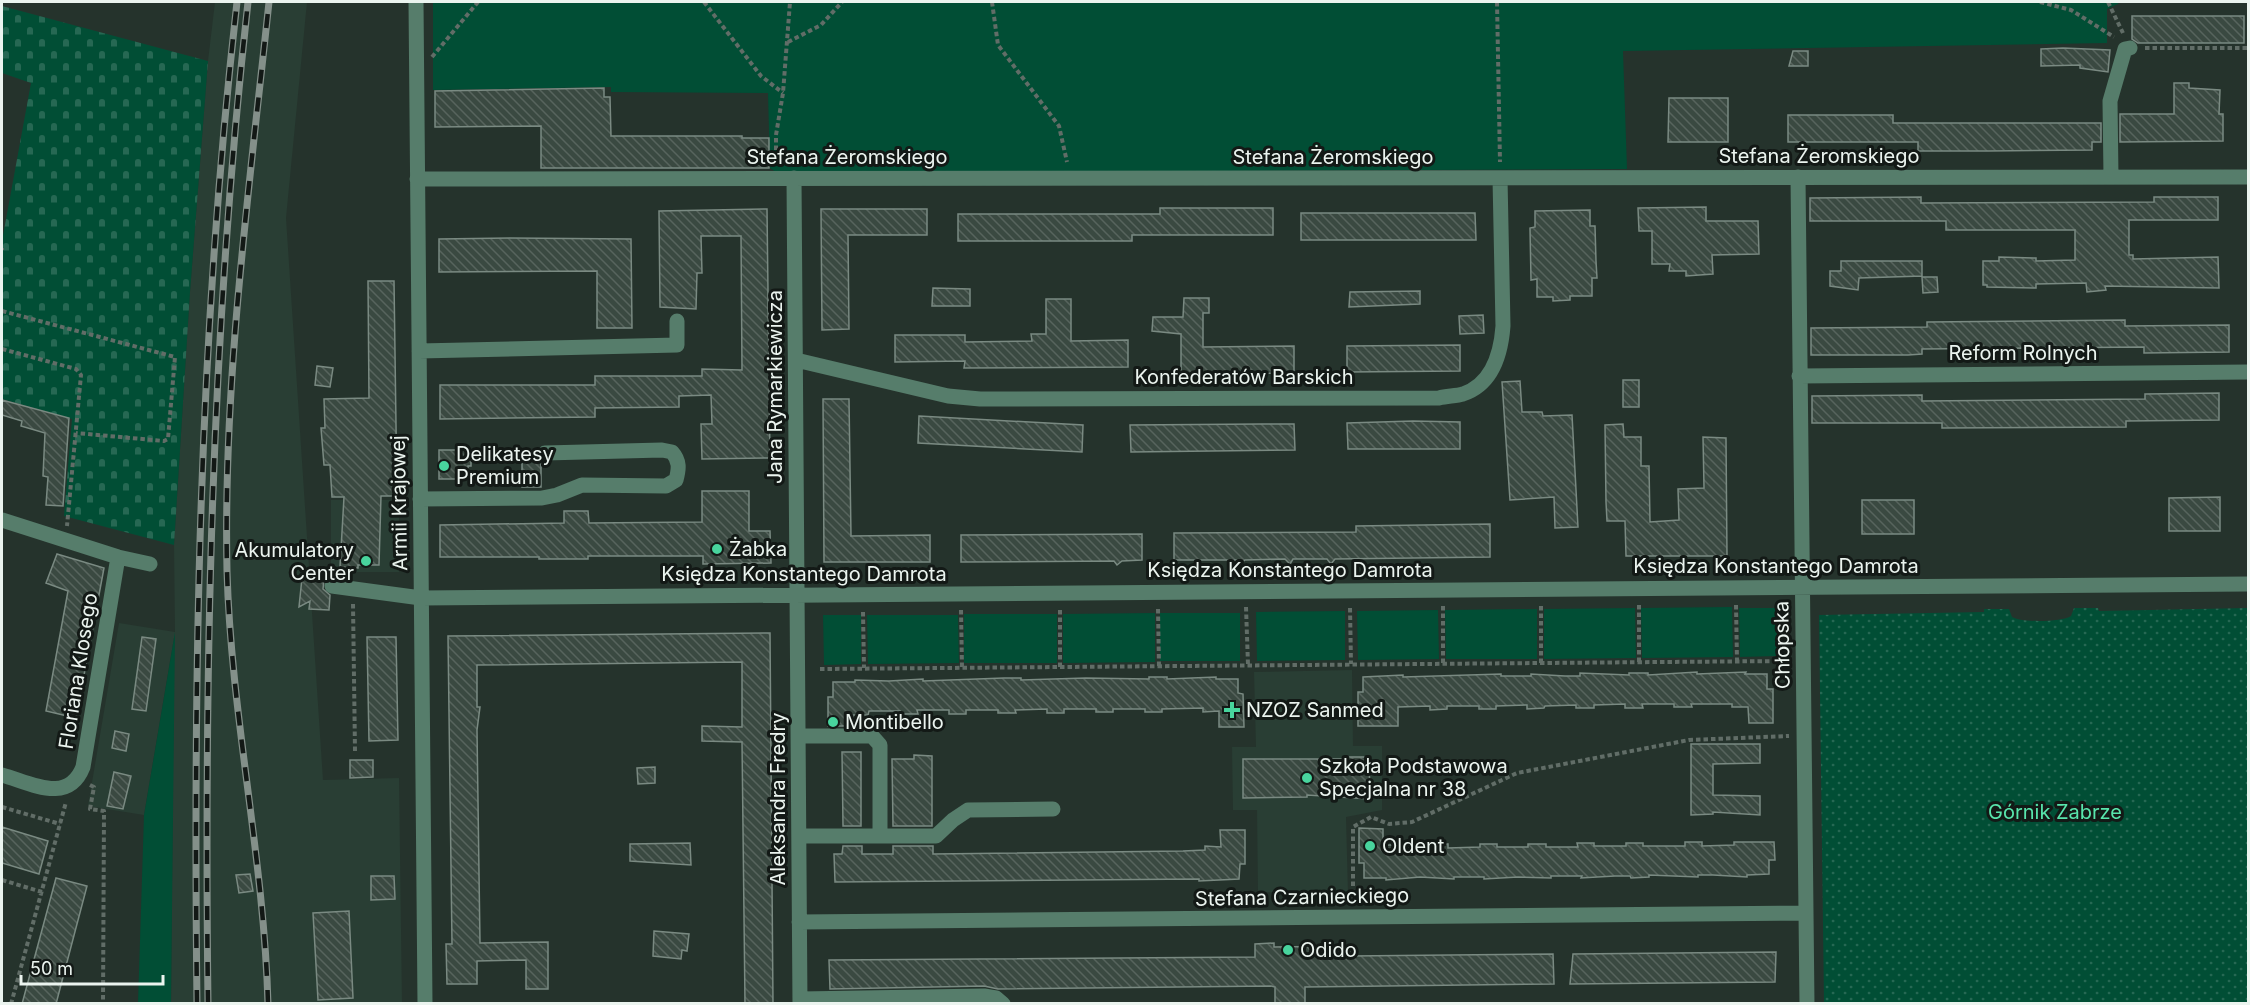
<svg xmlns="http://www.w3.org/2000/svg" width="2250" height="1005" viewBox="0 0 2250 1005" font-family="Inter,sans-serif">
	<defs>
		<pattern id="cemetery-stones" width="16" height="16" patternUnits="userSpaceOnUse" patternTransform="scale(1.5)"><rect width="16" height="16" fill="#014e35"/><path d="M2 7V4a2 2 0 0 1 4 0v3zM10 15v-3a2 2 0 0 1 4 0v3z" fill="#266853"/></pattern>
		<pattern id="park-dots" width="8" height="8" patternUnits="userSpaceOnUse" patternTransform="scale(1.5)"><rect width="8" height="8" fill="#014e35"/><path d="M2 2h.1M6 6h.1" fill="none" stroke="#266853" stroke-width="1.8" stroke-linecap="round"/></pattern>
		<pattern id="building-back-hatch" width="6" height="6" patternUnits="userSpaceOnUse" patternTransform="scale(1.5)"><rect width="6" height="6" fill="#3a4941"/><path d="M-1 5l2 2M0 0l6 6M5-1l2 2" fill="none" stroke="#57645d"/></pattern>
	</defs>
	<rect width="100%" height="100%" fill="#25332c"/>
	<path fill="#293e34" d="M215 2H307L286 218 323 780 399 778 402 1003H171L174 638 144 815 88 806 119 623 175 632 174 545 190 292 208 61Z
		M331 500H399V572H331Z
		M1352 670 1353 746H1382V810L1346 817 1348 893 1258 892 1257 810H1233L1232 747H1256L1254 672Z"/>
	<path fill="#014e35" d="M433 2H2119L2118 4 2107 9V43L1623 51 1627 169 777 173 770 168 768 93 611 92V87L433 90Z
		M1732 607 1733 657 1642 658 1641 608Z
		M1635 608 1636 658 1544 659V609Z
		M1739 608H1777V656L1740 657Z
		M1537 609V659H1446L1445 610Z
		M1438 610 1439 659 1358 660 1357 611Z
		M1345 611V660L1257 661 1256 612Z
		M1155 613V662L1063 663V614Z
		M1160 613H1240V661H1160Z
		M964 614H1057V663H964Z
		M823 615H861V664L824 665Z
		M867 615H958L959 663 868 664Z
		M175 632 171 1003H138L144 815Z"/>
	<path fill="url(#cemetery-stones)" d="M2 6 208 61 190 292 174 545 64 516 72 419 2 399V241L31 83 2 73Z"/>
	<path fill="url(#park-dots)" d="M2074 608H2098L2099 611 2248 608V1003H1824L1819 615 1984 612V609H2009L2012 617C2022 623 2062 622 2071 616Z"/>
	<path fill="url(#building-back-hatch)" stroke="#7a8a82" stroke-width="1.5" d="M2132 16H2244V43H2138L2132 39Z
		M2063 48 2110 50 2108 72 2080 68V65L2041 66V49Z
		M1793 51H1808V66H1789Z
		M2174 83H2189V88L2220 90 2219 114H2223V141L2120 142V114H2174Z
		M604 88V97H610L611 136H742V138H769V168H541V126L435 127V91Z
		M1669 98H1728V142H1668Z
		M1788 115H1893V123H2101V142H2092V150L1988 151H1918V142H1788Z
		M1921 197V203L2154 202V197H2218V220H2129V255H2133V259L2218 257 2219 288 2105 286 2106 290 2087 292 2086 283 2036 284V288L1987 287V285H1983V261H1999V257L2036 258V261L2075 260V230H1946V221H1810V198Z
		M1706 207V221H1758L1759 254 1712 255 1713 274 1686 276V271H1669L1670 264H1652V231H1639L1638 208Z
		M1160 208H1273V235H1132V241H958V214H1160Z
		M767 209 770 458 702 459 701 424H712L711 395 679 396V407L595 408V417L440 419V385H595V376H702V369L742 370 741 236H701L702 273H697L696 309 660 307 659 211Z
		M821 209H927V235H848L849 329 822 330Z
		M1590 210V226H1595L1596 261 1597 278H1592V296H1570V300L1553 301V297H1537V279L1531 280 1530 228 1535 227V211Z
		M1301 213H1475L1476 240H1301Z
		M510 238 631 239 632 328H597V271L439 272V239Z
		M1841 261H1922V276L1859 278 1858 290 1830 286V271H1841Z
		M1922 277H1937L1938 292 1923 293Z
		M368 281H394L397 496H381L379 565H358V568L340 567 344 497H332L330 465H324L321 428H325L324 399 369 398Z
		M933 288 970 289V306H932Z
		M1420 291V304L1349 307 1350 292Z
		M1184 298H1209V313H1203V347L1294 346V373L1181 374V334L1152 331 1153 317H1183Z
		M1046 299H1071V341L1128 340V367L964 368 965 361 895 362V335H965V342L1032 341 1031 334H1046Z
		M1483 315 1484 333 1460 334 1459 316Z
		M2125 320V326L2229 325V352L2144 353V347L1922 349V354L1908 355H1811V328L1927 327V322Z
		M1460 345V371L1347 372V346Z
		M317 366 333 368 330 387 315 385Z
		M1623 380H1639V407H1623Z
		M1520 381 1522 412H1542L1543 416 1572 415 1578 527 1555 528 1554 497 1510 500 1502 382Z
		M2219 393V420L2126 421V427L1942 428V423H1812V396L1922 395V401L2145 399V394Z
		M823 399H849L851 536 930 535V562H824Z
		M2 400 69 418 63 506 46 505 48 477 43 476 45 433 21 426 22 421 2 415Z
		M919 416 1083 425 1082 452 918 443Z
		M1413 421 1460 422V449H1348L1347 423Z
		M1262 424H1294L1295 450 1131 452 1130 425Z
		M1623 424 1624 437H1641V466H1649L1650 522 1679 520 1678 489 1704 488 1703 437 1726 438 1727 556H1626L1625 521H1607L1606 502 1605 425Z
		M439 450H471V466H468V479H439Z
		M522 450H536V458L541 462V487H522Z
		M702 491H749V531H770L771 563 703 564V556H588V559H539V557H440V525L564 523V511H588L589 523 702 522Z
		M2220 497V531H2169V498Z
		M1862 500H1914V534H1862Z
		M1490 524V557L1335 559 1331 564 1327 559H1293L1290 564 1285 559 1245 560 1240 564 1237 560H1174V533L1356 532V526Z
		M1142 534V560L1122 561 1117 565 1114 561 961 562V535Z
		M57 554 104 568 76 718 46 711 68 591 46 583Z
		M302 578 324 580 323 589 330 595 329 610 309 609 310 601 299 607Z
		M770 633 773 1004H745L742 742 702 741V726L742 727V662L477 665V707H480L477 730 480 943 548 942V989H526V960L477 961V984H447L446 944H452L448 636Z
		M142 637 156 639 146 711 132 709Z
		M367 637H396L398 740 369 741Z
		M1697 672V674L1746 672 1745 674H1767V689H1773V723H1749L1748 707H1732V704H1691L1692 707H1674V704H1642L1643 708H1625V704L1594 705V708H1576V705L1545 706 1544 708 1527 709V705L1496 706V709H1479V706H1447V709L1430 710V706L1398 707V726H1358V692H1363V677L1403 675V677L1501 674V676H1531V674L1565 676H1580V673L1629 675V673H1648V675Z
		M1149 677H1167V679L1216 677V679H1238V693L1243 694 1244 727H1219V711L1203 712V708L1162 709V712H1145V709H1113V712H1096V709H1064V713H1047V709L1015 710 1016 713H998V710H966V714H949V710H917L918 714H900V711H869L868 715H853V726H828V697H833V682H855V680L889 681 923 679V681L1004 678H1021V680L1086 678 1149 679Z
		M115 731 129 734 126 751 112 748Z
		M1691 744H1760V763L1713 764V795L1760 796V815L1713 812V814L1691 815Z
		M842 752H861V826H843Z
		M914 755 932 756V826H893L892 759H914Z
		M1348 757H1369L1370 799 1307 795V797L1243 798V759H1348Z
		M350 760H373V777L350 778Z
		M655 767V783L638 784 637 768Z
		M114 772 131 776 123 809 107 806Z
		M2 827 48 841 39 874 2 863Z
		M1359 828 1383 829V845H1399V848H1431V844H1448V848L1480 847V844H1497V847H1528V844H1546V847H1578L1577 843H1594V846H1626V843H1643V846H1685V842H1702V846L1734 845V842H1774L1775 860H1769V874L1747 875V877L1713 875H1698V877L1649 875V877L1631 878 1630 876H1615L1581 878 1582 876H1551V878L1518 877 1484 879V877H1454V879L1420 877 1386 880V878H1364V863H1359Z
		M1220 830H1245V864H1240L1239 879 1199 881V879L835 882 834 854H842L843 846H862V854H893V846H933V854L1183 851 1205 850V846L1221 847Z
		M690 843 691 865 630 861V844Z
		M250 874 253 891 239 893 236 875Z
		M371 876H394L395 899 371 900Z
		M56 878 87 886 62 981 56 1004H22Z
		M349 911 353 998 318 1000 313 913Z
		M654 931 689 934 687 951 682 950 681 959 653 956Z
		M1274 943V947L1350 946V956L1553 954 1554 984 1305 987V1004H1275V987L1271 986 998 989 984 986 830 989 829 960 1255 957V944Z
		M1776 952 1775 982 1570 984 1573 954Z"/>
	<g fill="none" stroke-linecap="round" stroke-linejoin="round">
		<path stroke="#616d67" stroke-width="4" stroke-dasharray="4.5 3" stroke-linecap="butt" d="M704 2 761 76 783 93
			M992 2 998 45 1059 126 1067 162
			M1497 2 1500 162
			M2040 2 2071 10 2114 37
			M2108 2 2123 33
			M788 42 821 25 842 2
			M2145 48H2248
			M432 57 478 2
			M776 165V135L783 93 790 2
			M2 248V250
			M2 311 175 357 168 439 164 441 76 433
			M2 349 76 369 81 375 67 526
			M353 604 355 751
			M1639 605V662
			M1736 605 1737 661
			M1443 606V663
			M1541 606V663
			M1246 607 1248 665
			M1350 608 1351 664
			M1158 609 1159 666
			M961 610 962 668
			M1060 610V667
			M863 612 864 668
			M820 669 1785 661V658
			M90 785 94 787 90 809 104 811 103 1004
			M2 807 60 824
			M2 880 42 892
			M1353 901V827L1371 817 1389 824 1412 822 1517 773 1689 740 1789 736
			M11 1004 66 802"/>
		<path stroke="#567d6b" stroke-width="15" d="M416 2 425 1004
			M1798 177 1807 1004
			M2111 177 2110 101 2125 49 2130 48
			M794 178 800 1004
			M417 179 2248 177
			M419 351 677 345V321
			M796 360 948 396 980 399 1439 398C1447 396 1456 396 1463 394 1493 384 1501 353 1503 326L1500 178
			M1799 376 2248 372
			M420 499 542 498 557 495 582 485 666 486 676 480C679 469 680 461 672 452L662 450 545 453
			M2 520 118 557 150 564
			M332 586 421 598 2248 584
			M799 736H872L880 745V836
			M2 775C31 783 68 805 83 767L118 557
			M799 836H936L953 820 968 810 1053 809
			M799 922 1806 913
			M800 999 984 996 996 998 1003 1004"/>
		<g stroke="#84908a" stroke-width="7">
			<path id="rail" d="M197 1004C193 669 199 335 237 2
				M208 1004C204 669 211 334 248 2
				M268 1004C264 858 231 716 227 571 223 380 249 191 269 2"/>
		</g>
		<use href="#rail" stroke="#131916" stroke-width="4.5" stroke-dasharray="14" stroke-linecap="butt"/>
	</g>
	<g fill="#48d49d" stroke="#131916" stroke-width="2">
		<circle cx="444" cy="466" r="6"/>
		<circle cx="717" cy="549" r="6"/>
		<circle cx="366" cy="561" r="6"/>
		<path d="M1229 701h6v6h6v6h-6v6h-6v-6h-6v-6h6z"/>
		<circle cx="833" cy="722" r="6"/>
		<circle cx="1307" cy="778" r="6"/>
		<circle cx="1370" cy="846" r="6"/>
		<circle cx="1288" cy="950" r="6"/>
	</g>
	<g text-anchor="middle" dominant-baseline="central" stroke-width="6" stroke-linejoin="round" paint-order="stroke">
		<g font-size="20" fill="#ebf4ef" stroke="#131916">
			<text x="1819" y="156">Stefana Żeromskiego</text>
			<text x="847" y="157">Stefana Żeromskiego</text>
			<text x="1333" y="157">Stefana Żeromskiego</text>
			<text x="2023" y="353">Reform Rolnych</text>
			<text x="1244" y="377">Konfederatów Barskich</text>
			<text transform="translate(775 387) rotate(-90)">Jana Rymarkiewicza</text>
			<text transform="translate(399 503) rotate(-91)">Armii Krajowej</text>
			<text x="1776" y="566">Księdza Konstantego Damrota</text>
			<text x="1290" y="570">Księdza Konstantego Damrota</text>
			<text x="804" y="574">Księdza Konstantego Damrota</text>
			<text transform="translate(1782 645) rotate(-91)">Chłopska</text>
			<text transform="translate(78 671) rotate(-81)">Floriana Klosego</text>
			<text transform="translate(778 799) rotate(-90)">Aleksandra Fredry</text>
			<text transform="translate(1302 897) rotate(-1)">Stefana Czarnieckiego</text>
		</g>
		<g font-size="20" fill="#ebf4ef" stroke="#131916" text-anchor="start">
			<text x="456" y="454">Delikatesy<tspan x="456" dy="23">Premium</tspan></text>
			<text x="729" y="549">Żabka</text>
			<text x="354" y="550" text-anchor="end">Akumulatory<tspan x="354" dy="23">Center</tspan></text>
			<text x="1246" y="710">NZOZ Sanmed</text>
			<text x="845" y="722">Montibello</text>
			<text x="1319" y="766">Szkoła Podstawowa<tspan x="1319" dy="23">Specjalna nr 38</tspan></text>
			<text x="1382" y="846">Oldent</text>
			<text x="1300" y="950">Odido</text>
		</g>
		<g font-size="20" fill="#58e5ac" stroke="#131916">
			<text x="2055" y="812">Górnik Zabrze</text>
		</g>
	</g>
	<rect width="2250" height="1005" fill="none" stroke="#ebf4ef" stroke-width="6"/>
	<path d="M21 975v9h142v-9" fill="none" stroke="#ebf4ef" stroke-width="3"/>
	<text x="30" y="975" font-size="18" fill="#ebf4ef" stroke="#131916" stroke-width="4.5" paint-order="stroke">50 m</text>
</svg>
